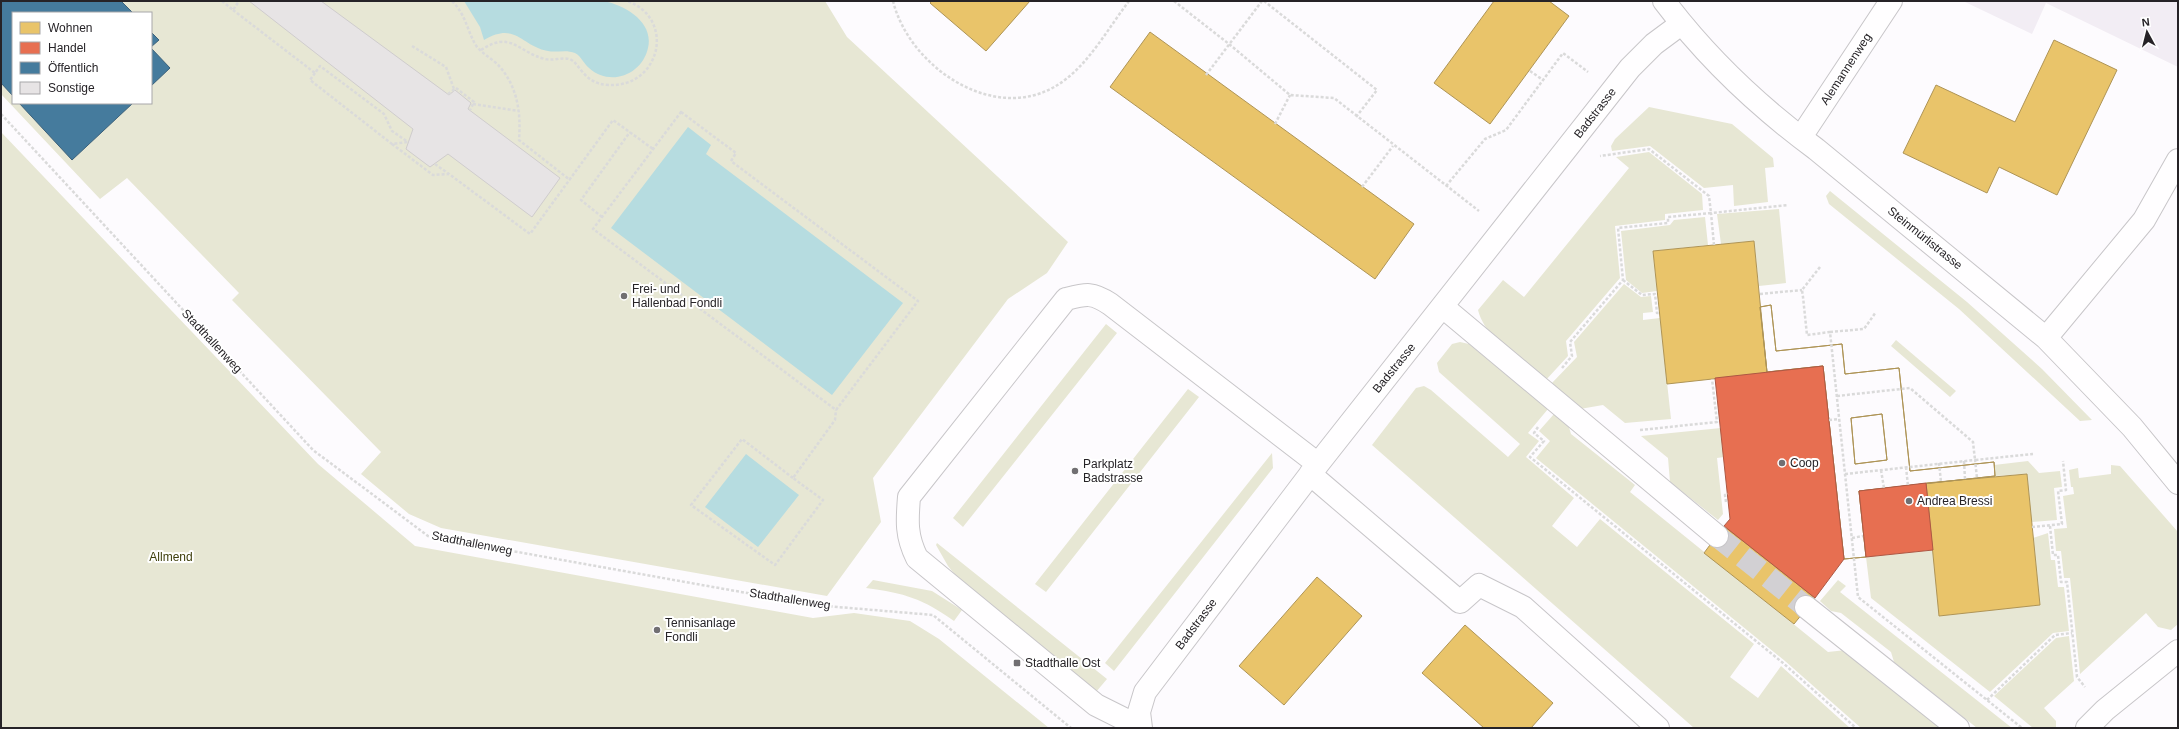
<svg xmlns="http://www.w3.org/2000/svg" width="2179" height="729" viewBox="0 0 2179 729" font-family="Helvetica,sans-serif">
	<rect width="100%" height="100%" fill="#fdfbfe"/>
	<path fill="#f2edf4" d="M1963 1H2178V67L2046 3 2032 34Z"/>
	<path fill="#e7e7d4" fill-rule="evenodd" d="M1 1H825L847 37 1068 242 1047 273 1008 299 873 478 881 522 827 596 441 528 409 514 361 474 381 452 232 300 239 293 127 178 100 199 1 94ZM13 13H151V103H13Z
		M1649 107 1732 124 1773 158 1774 167 1765 168 1768 202 1734 206 1733 185 1704 188 1650 146 1612 151 1611 146 1615 139Z
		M1 132 318 464 415 546 813 618 854 613 910 621 939 639 1049 728H1Z
		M1649 152 1702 194 1703 210 1665 214V220L1615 226 1620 278 1566 341 1568 356 1545 381C1522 361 1485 339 1478 310L1503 280 1524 297 1629 168 1616 157Z
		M1830 191 1967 302 2042 369 2092 420 2080 421 1959 309 1829 204 1826 196Z
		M1779 209 1786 283 1759 286 1754 241 1721 244 1717 214Z
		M1705 217 1708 245 1653 251 1657 291 1642 293 1626 280 1621 231 1670 225 1674 220Z
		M1624 284 1641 297 1651 296 1653 312 1643 313V320L1660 318 1671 419 1625 423 1603 405 1580 409 1550 385 1577 357 1574 342Z
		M1106 324 1117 333 963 527 953 518Z
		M1896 340 1956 391 1950 397 1891 346Z
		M1460 342 1469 344 1548 409 1528 433 1539 441 1526 457 1574 498 1552 526 1577 547 1600 519 1754 644 1730 677 1758 698 1781 666 1850 728H1694L1372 445 1416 388 1424 386 1431 390 1508 457 1520 444 1439 372 1437 363 1452 344Z
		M1188 389 1199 397 1046 592 1035 584Z
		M1554 414 1568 424 1571 434 1635 485 1630 492 1828 652 1846 650 1942 728H1861L1785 661 1536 458 1550 441 1539 431Z
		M1721 428 1724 457 1717 458 1723 514 1718 520 1670 482 1668 458 1641 436Z
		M1272 453 1273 468 1114 671 1105 663Z
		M2028 461 2039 473 2060 471 2062 487 2054 488 2057 520 2031 522 2027 474 1995 476 1994 465Z
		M2111 465 2120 466 2178 532V624L2171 630 2158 627 2146 613 2080 674 2070 578H2064L2061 551H2056L2054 529 2067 528 2063 496 2074 494 2073 487H2071L2069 470 2078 468 2079 478 2111 474Z
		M2048 533 2051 560H2055L2058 587H2064L2069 631 2053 633 1990 692 1871 598 1866 557 1933 550 1939 616 2040 605 2033 538Z
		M937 543 1107 679 1096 692 960 581 948 566 936 545Z
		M873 580 932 591 962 610 954 621C923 599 905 593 866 588Z
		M1838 580 1846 586 1840 592 2012 728H1977L1894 662 1891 652 1841 613 1831 611 1820 601Z
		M2069 636 2074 681 2044 708 2056 721V728H2033L1994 696 2056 638Z"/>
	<path fill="#b6dce0" d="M464 1C497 1 531 1 564 1 576 1 592 0 604 1 626 6 654 22 648 48 642 75 610 87 589 68 583 63 582 57 575 53 566 49 556 53 548 51 521 46 516 21 484 40L480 27Z
		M688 127 711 145 706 154 903 303 832 395 611 228Z
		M746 454 799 495 758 547 705 507Z"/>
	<path fill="#e9c46a" stroke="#ae9456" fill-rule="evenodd" d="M932 1H1030L986 51 930 3Z
		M1494 1H1549L1569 16 1490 124 1434 83Z
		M1150 32 1414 224 1375 279 1110 87Z
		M2054 40 2117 70 2057 195 1999 167 1987 193 1903 153 1936 85 2015 122Z
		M1754 241 1767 373 1667 384 1653 251Z
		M1771 305 1776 351 1842 344 1845 374 1899 368 1910 471 1994 462 1995 476 1859 491 1866 557 1844 559 1823 366 1767 372 1760 307ZM1882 414 1887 460 1855 464 1851 418Z
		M1771 305 1776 351 1842 344 1845 374 1899 368 1910 471 1994 462 1995 476 1859 491 1866 557 1844 559 1823 366 1767 372 1760 307Z
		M1882 414 1887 460 1855 464 1851 418Z
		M2027 474 2040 605 1939 616 1926 483Z
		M1724 526 1815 598 1794 624 1704 553Z
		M1317 577 1362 616 1284 705 1239 666Z
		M1465 625 1553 703 1531 728H1484L1422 673Z"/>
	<path fill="#e76f51" stroke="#ad5844" d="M1823 366 1844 559 1815 598 1724 526 1730 519 1715 378Z
		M1926 483 1933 550 1866 557 1859 491Z"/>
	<path fill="#457b9d" stroke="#3c617a" d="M1 1H121L133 13H13V96L1 83Z
		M151 32 159 40 151 47Z
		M151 48 170 68 151 86Z
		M19 103H133L72 160Z"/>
	<path fill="#e7e4e5" stroke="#cfcccd" d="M249 1H321L449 95 455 90 471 103 468 109 560 178 532 217 448 154 430 167 406 149 413 129Z"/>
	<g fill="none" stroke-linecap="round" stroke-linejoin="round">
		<path stroke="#d2d0d3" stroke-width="22" stroke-dasharray="22 11" stroke-linecap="butt" d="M1717 536 1806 607"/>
		<g stroke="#c8c6c9" stroke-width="24">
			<path id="minor" d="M1664 1C1707 58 1759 107 1816 149L2046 338 2132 427 2178 483
				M1801 137 1891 1
				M1443 307 1717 536
				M2046 338 2144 220 2178 160
				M1310 474 1460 602 1479 585 1523 607 1658 728
				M1806 607 1958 728
				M1140 727 1096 705 917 558C906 536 907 521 909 497L1066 299C1086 294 1092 292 1110 304L1318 464
				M1141 728 1139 712 1145 692 1318 464 1630 68 1654 44 1681 24
				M2087 728 2105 710 2178 651"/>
		</g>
		<path stroke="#dadada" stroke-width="2.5" stroke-dasharray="3 2" stroke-linecap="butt" d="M222 1 233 10 239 1
			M452 1C467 16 467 32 477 47 483 54 494 60 500 67 518 88 521 114 519 140L570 180
			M893 1C910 70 1002 130 1066 79 1090 61 1110 26 1129 1
			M1174 1 1229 44 1290 95 1334 98 1479 211
			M1264 1 1377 90 1356 117
			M233 10 315 73 320 66 384 114 392 131 408 142
			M412 46 446 67 454 89
			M481 50C512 30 517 52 545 59 553 61 562 57 569 59 579 61 583 84 608 85 661 88 676 18 627 1
			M1530 71 1543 80
			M315 73 310 80 392 144 408 142
			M1206 75 1262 1
			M448 94 456 88 474 102 470 110
			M473 104 519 111
			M681 112 736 153 731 161 918 301 836 410 593 229Z
			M1 114 313 450 428 536 814 605 933 615 1071 728
			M1275 124 1290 95
			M392 144 433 175 449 174 530 234 613 120 653 149
			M435 164 449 174
			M1446 186 1485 139 1506 130 1563 53 1588 72
			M1362 187 1393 146
			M602 217 581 200 630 132
			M1714 245 1711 213 1788 205
			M1820 267 1802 290 1803 297 1807 335 1830 332 1858 597 2022 728
			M1623 280 1642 295 1655 294 1657 313H1660
			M1760 294 1802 290
			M1830 332 1864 329 1876 312
			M1562 368 1572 356 1570 342 1623 280 1618 228 1668 223V217L1711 213 1709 196 1649 149 1600 156
			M1837 396 1910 388 1973 442 1975 460 2033 454
			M1829 420 1839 419
			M1538 427 1534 433 1544 441 1530 457 1783 663 1856 728
			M1640 430 1717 422 1712 379
			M1964 461 1965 479
			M1939 463 1941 482
			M1906 467 1908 486
			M1881 470 1884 488
			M1845 474 1975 460 1977 478
			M793 478 742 439 691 505 775 565 823 500 793 478 835 420 836 410
			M1726 502 1725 495 1728 494
			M2050 526 2053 555H2058L2061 582H2067L2077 677 2085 687
			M2032 527 2062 524 2058 491 2066 490 2063 461
			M1852 538 1863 536
			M1987 700 2055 635 2072 633"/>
		<use href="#minor" stroke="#fffeff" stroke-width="22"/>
	</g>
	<g fill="#716f72" stroke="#fff" stroke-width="1.5">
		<circle cx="624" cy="296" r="4"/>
		<circle cx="1782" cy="463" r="4"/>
		<circle cx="1075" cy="471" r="4"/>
		<circle cx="1909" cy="501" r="4"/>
		<circle cx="657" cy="630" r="4"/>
		<rect x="1013" y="659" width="8" height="8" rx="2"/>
	</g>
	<g text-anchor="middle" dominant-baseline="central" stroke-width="4" stroke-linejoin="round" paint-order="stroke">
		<g font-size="12" fill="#262327" stroke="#fff">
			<text transform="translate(1846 69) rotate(-57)">Alemannenweg</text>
			<text transform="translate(1595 113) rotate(-52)">Badstrasse</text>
			<text transform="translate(1925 238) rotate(39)">Steinmürlistrasse</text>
			<text transform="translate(212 341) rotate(47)">Stadthallenweg</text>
			<text transform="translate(1394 368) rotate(-51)">Badstrasse</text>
			<text transform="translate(472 543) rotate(11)">Stadthallenweg</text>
			<text transform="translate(790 599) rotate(9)">Stadthallenweg</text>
			<text transform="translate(1196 624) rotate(-53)">Badstrasse</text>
		</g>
		<g font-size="12" fill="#262327" stroke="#fff" text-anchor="start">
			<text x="632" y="289">Frei- und<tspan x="632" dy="14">Hallenbad Fondli</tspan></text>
			<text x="1790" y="463">Coop</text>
			<text x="1083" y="464">Parkplatz<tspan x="1083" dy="14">Badstrasse</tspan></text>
			<text x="1917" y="501">Andrea Bressi</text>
			<text x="665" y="623">Tennisanlage<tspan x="665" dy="14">Fondli</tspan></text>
			<text x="1025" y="663">Stadthalle Ost</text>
		</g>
		<g font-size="12" fill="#3e3f0c" stroke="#fff">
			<text x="171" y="557">Allmend</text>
		</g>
	</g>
	<rect width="2179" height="729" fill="none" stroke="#262327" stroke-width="4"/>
	<rect x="12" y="12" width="140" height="92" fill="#ffffff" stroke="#a8a7a9"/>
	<rect x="20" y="22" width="20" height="12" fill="#e9c46a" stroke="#a8a7a9"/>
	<text x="48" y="32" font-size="12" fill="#262327">Wohnen</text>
	<rect x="20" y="42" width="20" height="12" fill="#e76f51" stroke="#a8a7a9"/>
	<text x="48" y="52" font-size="12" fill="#262327">Handel</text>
	<rect x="20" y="62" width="20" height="12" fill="#457b9d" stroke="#a8a7a9"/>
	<text x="48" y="72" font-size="12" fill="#262327">Öffentlich</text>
	<rect x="20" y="82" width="20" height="12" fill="#e7e4e5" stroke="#a8a7a9"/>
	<text x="48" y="92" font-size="12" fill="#262327">Sonstige</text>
	<g transform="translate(2147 32) rotate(353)" stroke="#ffffff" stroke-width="3" paint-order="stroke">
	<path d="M0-3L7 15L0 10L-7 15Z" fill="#262327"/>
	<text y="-6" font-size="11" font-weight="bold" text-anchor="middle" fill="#262327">N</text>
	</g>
</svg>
